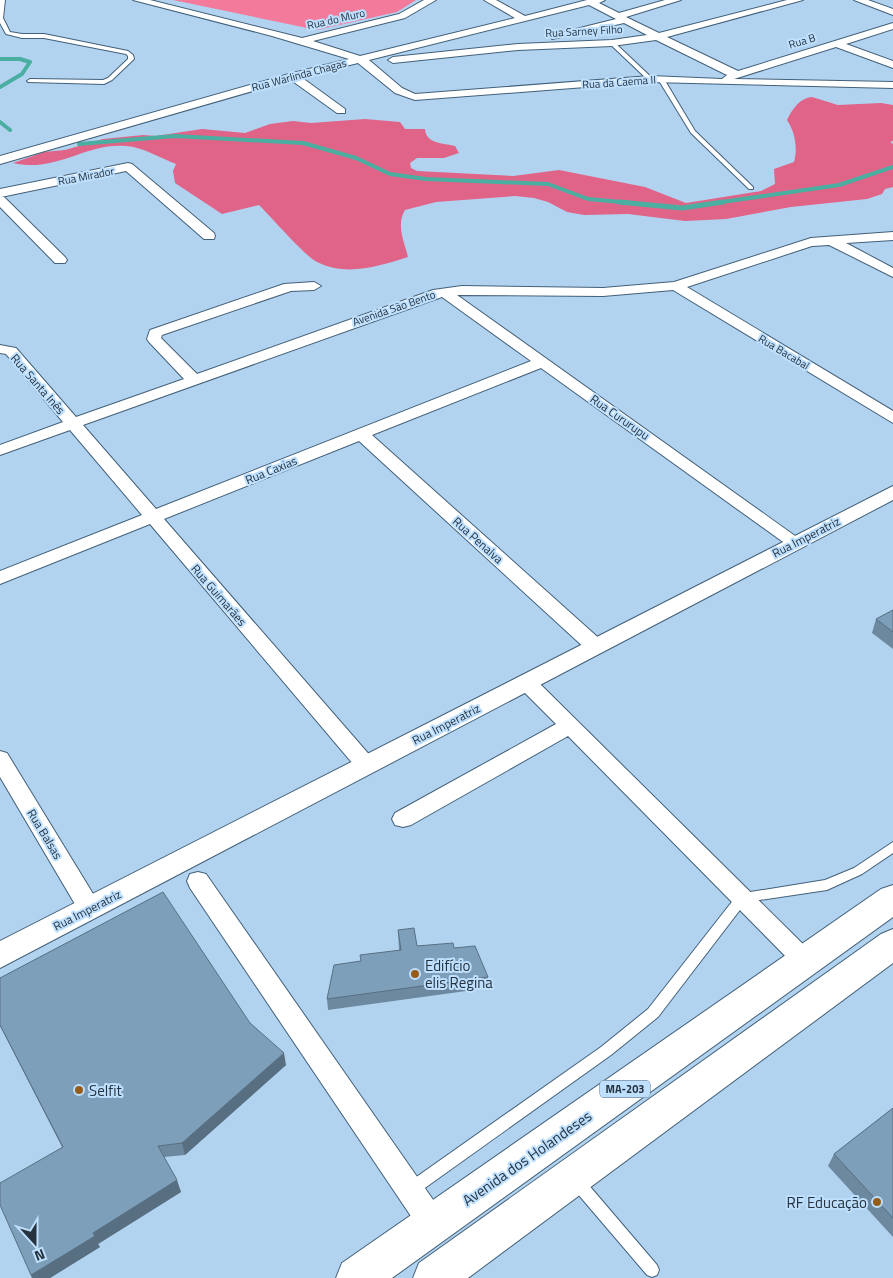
<svg xmlns="http://www.w3.org/2000/svg" width="893" height="1278" viewBox="0 0 893 1278" font-family="'Titillium Web',sans-serif">
	<rect width="100%" height="100%" fill="#b2d3f0"/>
	<path fill="#f37a9b" d="M173 0H416L397 12 317 30Z"/>
	<path fill="#e06488" d="M812 97 838 105 881 103 893 105V141L890 142 893 144V187L885 189 882 194 867 199 791 207 726 219 685 221 628 214 584 215 567 212 548 202 534 198 515 196 436 202 405 210C396 225 404 241 408 257 379 266 347 277 317 262 305 256 271 217 259 205L222 214 175 183 173 171 176 164C160 158 143 147 126 146 87 142 57 173 13 163L44 152 65 150 103 139 143 135 156 136 202 129 245 133 270 124 293 121 311 123 365 119 400 122 405 129H425C426 144 443 143 455 146L459 153 444 158H417L410 163 411 168 417 171 513 176 559 170 645 187 686 203 761 191 775 184 774 169 794 162C798 148 795 132 787 120 792 109 800 98 812 97Z"/>
	<g fill="none" stroke-linecap="round" stroke-linejoin="round">
		<path stroke="#4aaea1" stroke-width="4" d="M0 59H20L30 62 22 74 0 87
			M0 122 10 130
			M79 144 175 136 303 143 356 158 390 174 426 179 548 184 588 199 632 203
			M715 203 839 185 893 167"/>
		<path stroke="#4aaea1" stroke-width="5" d="M619 202 682 208 723 202"/>
		<g stroke="#426079" stroke-width="2">
			<path id="service" d="M0 0H5L3 18 10 32 22 34H44L128 51 133 55 134 59 112 80 104 84 28 82 27 81 30 79 103 80 108 78 128 59V56L126 54 44 38H22L6 34 0 23Z
				M610 42H614L652 78V80H648L610 44Z
				M659 78 664 79 695 131 753 187V189H749L691 133 658 79Z
				M893 842V853L862 874 827 890 746 902 658 1017 611 1055 415 1195 410 1197 405 1195 403 1190 405 1185 601 1047 648 1009 738 894 825 880 854 868Z
				M576 1174 581 1176 657 1265 659 1270 657 1275 652 1277 647 1275 571 1186 569 1181 571 1176Z"/>
		</g>
		<g stroke="#426079" stroke-width="2">
			<path id="minor" d="M133 0H150L302 38 399 14 424 0H436L405 18 313 41 360 56 515 18 484 0H496L525 16 587 0H605L599 3 619 13 665 0H681L626 17 659 33 787 0H803L667 37 738 71 893 23V29L846 44 893 61V68L836 47 734 79 893 82V88L650 82 415 100 395 93 358 63 301 77 345 109V113H337L291 80 0 164V156L289 74 349 59 272 36ZM589 5 616 19 552 35V39L624 23 647 35 612 40 518 44 393 57 388 60 393 63 518 50 612 46 656 40 727 75 722 79 650 76 415 94 402 88 369 60Z
				M854 0H868L893 9V15Z
				M128 163 132 164 214 233 215 236 214 239H204L126 171 1 197H4L65 257 67 260 65 263H55L0 207V189Z
				M893 232V240L846 243 893 268V277L829 245 812 246 687 287 893 411V423L673 290 603 296 457 295 805 543 802 547H790L541 368 372 435 602 641 604 646 602 651 595 653 588 651 359 441 164 519 373 759 376 765 373 771 366 773 359 771 150 524 0 584V571L142 515 70 430 0 455V445L63 422 6 354 0 353V345L16 348 76 417 184 379 149 342 147 339 150 330 284 284 314 282 321 286 314 290 291 291 162 335 161 338 197 374 433 290 462 286 603 288 674 282 811 238ZM442 297 531 361 156 509 83 425Z
				M526 675 533 677 813 954 817 961 813 968 805 971 797 968 568 736 411 825 403 827 395 825 392 819 395 813 556 724 519 687 516 682 519 677Z
				M0 751 7 753 98 902 101 909 98 916 90 919 82 916 0 777Z
				M198 872 206 874 443 1214 447 1224 443 1234 433 1238 423 1234 190 888 187 881 190 874Z"/>
		</g>
		<g stroke="#426079" stroke-width="2">
			<path id="tertiary" d="M893 486V500L0 968V941Z"/>
		</g>
		<g stroke="#426079" stroke-width="2">
			<path id="primary" d="M893 885V917L392 1278H336L342 1263 881 889Z
				M893 929V963L468 1278H413L419 1263 881 934Z"/>
		</g>
		<use href="#service" fill="#fff" fill-rule="evenodd"/>
		<use href="#minor" fill="#fff" fill-rule="evenodd"/>
		<use href="#tertiary" fill="#fff" fill-rule="evenodd"/>
		<use href="#primary" fill="#fff" fill-rule="evenodd"/>
	</g>
	<path fill="#6c89a0" d="M893 610V649L872 633 876 619Z
		M398 930 417 946 454 948 488 977V988L328 1010 327 999 399 950Z
		M0 978 250 1023 286 1065 185 1155 164 1157 181 1192 98 1244 100 1247 50 1278H32L31 1275 62 1147 0 1026Z
		M893 1108V1237L828 1166 834 1154Z"/>
	<path fill="#586f82" d="M284 1053 286 1065 185 1155 182 1143Z
		M177 1180 181 1192 98 1244 100 1247 50 1278H32L31 1275 93 1233Z"/>
	<path fill="#7e9fba" stroke="#586f82" d="M893 610V632L876 619Z
		M163 892 250 1023 284 1053 182 1143 158 1146 177 1180 93 1233 95 1236 31 1275 0 1205V1183L63 1147 0 1025V978Z
		M414 928 417 946 453 943 454 948 475 946 488 977 327 999 334 965 361 961 360 955 401 950 398 930Z
		M893 1108V1218L834 1154Z"/>
	<g fill="#965c1a" stroke="#bee0fe" stroke-width="2">
		<circle cx="415" cy="974" r="5"/>
		<circle cx="79" cy="1090" r="5"/>
		<circle cx="877" cy="1202" r="5"/>
	</g>
	<g text-anchor="middle" dominant-baseline="central" stroke-width="4" stroke-linejoin="round" paint-order="stroke">
		<g font-size="11" fill="#26333e" stroke="#bee0fe">
			<text transform="translate(336 19) rotate(-13)">Rua do Muro</text>
			<text transform="translate(584 31) rotate(-3)">Rua Sarney Filho</text>
			<text transform="translate(802 41) rotate(-17)">Rua B</text>
			<text transform="translate(299 75) rotate(-15)">Rua Warlinda Chagas</text>
			<text transform="translate(619 82) rotate(-4)">Rua da Caema II</text>
			<text transform="translate(86 176) rotate(-11)">Rua Mirador</text>
			<text transform="translate(394 308) rotate(-19)">Avenida São Bento</text>
			<text transform="translate(784 352) rotate(31)">Rua Bacabal</text>
		</g>
		<rect fill="#bee0fe" stroke="#546778" stroke-width="1" x="600" y="1080.5" width="50" height="17" rx="4"/>
		<g font-size="11" font-weight="bold" fill="#26333e">
			<text x="625" y="1089">MA-203</text>
		</g>
		<g font-size="12" fill="#26333e" stroke="#bee0fe">
			<text transform="translate(38 384) rotate(49)">Rua Santa Inês</text>
			<text transform="translate(620 417) rotate(35)">Rua Cururupu</text>
			<text transform="translate(271 470) rotate(-22)">Rua Caxias</text>
			<text transform="translate(806 537) rotate(-27)">Rua Imperatriz</text>
			<text transform="translate(478 540) rotate(42)">Rua Penalva</text>
			<text transform="translate(219 595) rotate(49)">Rua Guimarães</text>
			<text transform="translate(446 724) rotate(-27)">Rua Imperatriz</text>
			<text transform="translate(45 834) rotate(59)">Rua Balsas</text>
			<text transform="translate(87 910) rotate(-27)">Rua Imperatriz</text>
		</g>
		<g font-size="15" fill="#26333e" stroke="#bee0fe" text-anchor="start">
			<text x="425" y="965">Edifício<tspan x="425" dy="17">elis Regina</tspan></text>
			<text x="89" y="1090">Selfit</text>
			<text x="867" y="1202" text-anchor="end">RF Educação</text>
		</g>
		<g font-size="15" fill="#26333e" stroke="#bee0fe">
			<text transform="translate(527 1158) rotate(-35)">Avenida dos Holandeses</text>
		</g>
	</g>
	<g transform="translate(35 1243) rotate(159)" stroke="#bee0fe" stroke-width="4" paint-order="stroke">
	<path d="M0-4L9 19L0 12L-9 19Z" fill="#26333e"/>
	<text y="-8" font-size="14" font-weight="bold" text-anchor="middle" fill="#26333e">N</text>
	</g>
</svg>
